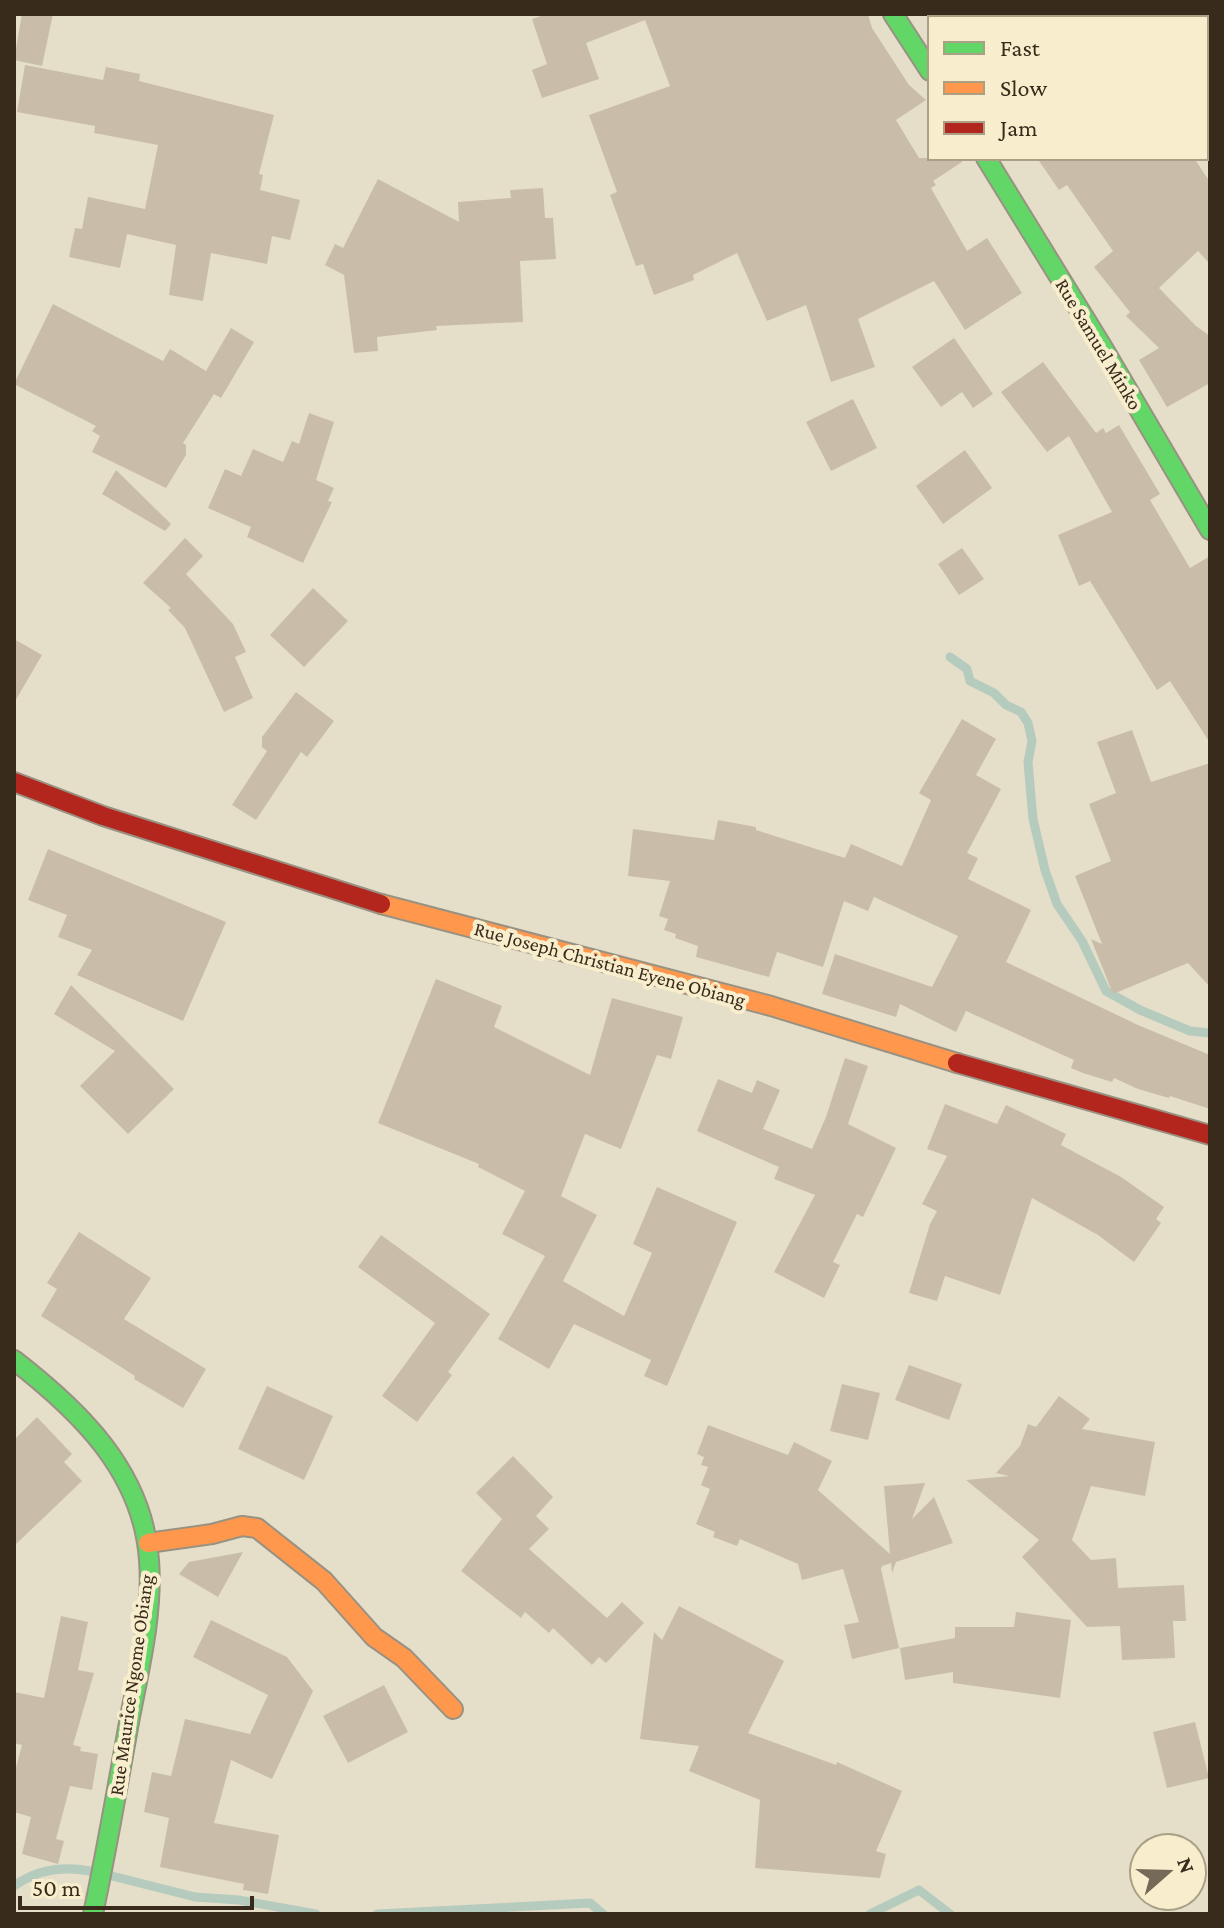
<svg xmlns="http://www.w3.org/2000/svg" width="1224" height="1928" viewBox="0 0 1224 1928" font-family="'Crimson Pro',serif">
	<rect width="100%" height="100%" fill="#e5dfc9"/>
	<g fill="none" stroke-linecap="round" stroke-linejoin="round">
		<path stroke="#b5cbbe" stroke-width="9" d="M950 657 967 669 970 681 994 693 1006 705 1021 712 1028 723 1032 741 1028 762 1033 819 1045 870 1057 904 1082 941 1106 991 1140 1010 1190 1031 1210 1033
			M112 1876 195 1897 239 1900 316 1914
			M14 1886C36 1870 63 1866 90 1871
			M377 1914 590 1903 603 1914
			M870 1914 919 1890 950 1914"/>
	</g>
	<path fill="#c9bdaa" d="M22 14H53L42 66 14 60Z
		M547 14H868L872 28 909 85 926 100 896 120 919 158H961L962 162 933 181 936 185 931 188 967 251 987 238 1022 293 965 330 934 281 858 319 875 367 831 382 806 305 767 321 737 253 693 275 694 280 654 295 643 264 636 266 610 195 617 192 589 115 670 86 645 20 586 43 599 79 542 98 532 70 547 64 532 19Z
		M25 65 103 80 106 67 140 74 139 81 274 115 259 174 263 175 260 190 300 200 290 240 272 236 267 264 211 253 203 301 169 295 176 245 127 234 120 268 69 257 75 228 82 229 88 197 145 209 158 145 94 133 95 126 17 112Z
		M1037 158H1194L1210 182V264L1198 251 1159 288 1196 326 1210 336V383L1167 407 1139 360 1159 348 1126 316 1130 312 1094 267 1113 251 1067 185 1059 190Z
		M378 179 459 222 458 202 511 198 510 190 543 188 545 218H553L556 259 520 261 523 322 436 326 437 330 377 337 378 351 354 353 344 275 325 265 335 244 343 248Z
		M53 304 163 361 170 349 206 371 231 328 254 342 221 398 214 394 183 443 186 445V455L166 488 92 452 100 436 92 431 96 426 14 384Z
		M954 338 993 394 973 408 962 392 941 407 912 367Z
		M1043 362 1096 433 1103 428 1106 433 1119 425 1160 494 1150 500 1190 568 1210 556V743L1170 681 1157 690 1090 581 1079 586 1058 535 1112 512 1069 436 1047 452 1001 392Z
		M853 399 877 448 831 471 806 422Z
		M309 413 334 422 316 480 334 488 328 501 332 502 303 563 247 537 251 527 208 508 225 469 241 476 253 449 283 462 292 441 299 444Z
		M965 450 992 488 943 524 916 486Z
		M116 470 171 524 165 531 102 494Z
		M185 538 203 556 186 574 233 624 246 652 235 657 253 698 224 712 185 628 168 610 171 608 143 583Z
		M962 548 984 579 959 595 938 564Z
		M313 588 348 621 304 667 270 635Z
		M14 639 42 655 14 703Z
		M296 692 334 721 307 757 301 752 256 820 232 805 267 751 262 747V737Z
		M962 719 996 739 976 775 1001 789 967 853 978 858 968 879 1031 910 1006 962 1138 1025 1210 1055V1109L1170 1096 1169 1098 1138 1089 1114 1078 1112 1082 1083 1073 1071 1068 1074 1060 966 1011 956 1032 900 1004 896 1017 822 994 835 954 932 987 958 936 874 897 868 911 844 901 823 967 777 952 769 977 696 957 698 946 675 938 676 934 664 930 668 919 659 916 670 881 628 876 633 829 714 840 718 820 756 827V830L845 858 851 844 902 866 931 800 919 793Z
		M1132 730 1151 782 1210 763V987L1188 963 1113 994 1091 939 1102 944 1075 876 1111 861 1089 804 1116 793 1097 742Z
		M48 849 226 922 183 1021 77 975 92 950 58 937 67 915 28 900Z
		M436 979 502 1006 494 1027 590 1075 612 998 683 1017 671 1059 657 1055 621 1149 585 1134 561 1196 597 1215 563 1281 624 1316 652 1253 633 1244 657 1187 737 1222 667 1386 644 1376 651 1360 574 1324 549 1369 498 1339 545 1256 502 1234 525 1191 478 1167 479 1164 378 1123Z
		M71 985 174 1089 128 1134 80 1086 115 1051 54 1014Z
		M845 1058 868 1066 848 1124 896 1148 863 1217 857 1214 833 1262 840 1265 824 1298 774 1272 815 1195 774 1179 779 1167 697 1131 718 1079 752 1093 757 1080 780 1090 763 1129 812 1149 826 1117Z
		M945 1104 997 1124 1006 1105 1066 1134 1061 1145 1121 1177 1164 1207 1156 1219 1161 1223 1134 1262 1098 1235 1032 1198 1000 1295 945 1276 937 1301 909 1293 930 1224 937 1211 922 1204 947 1156 927 1149Z
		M79 1232 151 1278 124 1319 206 1369 183 1408 134 1379 135 1376 41 1316 57 1289 47 1283Z
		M381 1235 490 1314 448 1372 452 1375 417 1422 382 1396 435 1323 358 1267Z
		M909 1365 962 1384 949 1420 895 1400Z
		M842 1384 880 1393 868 1440 830 1431Z
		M267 1386 333 1416 304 1480 238 1449Z
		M1059 1396 1090 1419 1082 1429 1155 1442 1145 1496 1091 1486 1072 1540 1091 1560 1116 1558 1118 1588 1184 1585 1186 1621H1173L1175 1658 1122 1660 1120 1626 1087 1627 1022 1557 1039 1540 966 1480 1009 1476 996 1473 1020 1446 1028 1424 1036 1427Z
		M37 1417 72 1454 64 1462 82 1481 14 1546V1440Z
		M708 1425 788 1455 794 1442 832 1461 818 1490 890 1554 884 1486 925 1483 912 1519 934 1497 953 1543 896 1562 892 1573 891 1563 882 1566 881 1569 899 1648 852 1659 844 1625 859 1622 843 1569 802 1580 798 1564 740 1539 737 1546 713 1537 715 1532 696 1524 710 1489 701 1485 708 1467 701 1465 704 1457 697 1454Z
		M513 1456 553 1497 536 1516 549 1529 529 1549 607 1618 622 1602 644 1623 606 1663 599 1657 592 1665 553 1628 549 1633 525 1612 521 1618 461 1571 502 1519 476 1493Z
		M243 1552 218 1597 179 1574 189 1562Z
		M679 1606 784 1661 748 1733 836 1765 837 1762 902 1791 876 1851 886 1854 880 1878 755 1868 760 1800 689 1771 699 1746 640 1739 654 1632 662 1640Z
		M1016 1612 1071 1620 1060 1698 953 1683V1672L905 1680 900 1648 955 1638V1627H1014Z
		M61 1616 88 1622 78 1670 94 1673 73 1745 81 1747 80 1751 98 1754 92 1790 70 1786 56 1839 64 1841 58 1864 22 1854 31 1817 14 1812V1775L22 1745 14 1743V1692L44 1698Z
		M211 1620 287 1657 313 1691 272 1779 231 1760 214 1823 279 1835 268 1894 243 1890 244 1884 160 1867 169 1818 144 1812 152 1772 171 1776 185 1719 250 1734 268 1695 193 1657Z
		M384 1685 408 1732 348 1763 323 1716Z
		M1195 1722 1209 1778 1167 1788 1153 1732Z"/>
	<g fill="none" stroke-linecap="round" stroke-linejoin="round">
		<g stroke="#aaa293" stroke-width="40">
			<path id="street" d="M1207 14 1210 20"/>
		</g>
		<g stroke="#999283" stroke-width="22">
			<path id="fast" d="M893 14 930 71
				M986 158 1103 348 1210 530
				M14 1360C80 1411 143 1472 149 1560 153 1613 140 1665 130 1717 118 1783 107 1849 93 1914"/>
		</g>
		<g stroke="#999283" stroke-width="22">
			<path id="slow" d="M381 904 771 1006 957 1063
				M148 1543 212 1534 242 1526 257 1528 324 1581 374 1637 404 1658 453 1709"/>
		</g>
		<g stroke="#999283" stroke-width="22">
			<path id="jam" d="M14 782 103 816 381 904
				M957 1063 1210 1135"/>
		</g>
		<use href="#street" stroke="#ece8db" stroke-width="36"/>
		<use href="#fast" stroke="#63d668" stroke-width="18"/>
		<use href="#slow" stroke="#ff974d" stroke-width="18"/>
		<use href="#jam" stroke="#b3261e" stroke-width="18"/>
	</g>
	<g text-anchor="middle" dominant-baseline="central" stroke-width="8" stroke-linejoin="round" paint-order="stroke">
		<g font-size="20" fill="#382b1b" stroke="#f8eecd">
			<text transform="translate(1099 344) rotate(59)">Rue Samuel Minko</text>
			<text transform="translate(610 964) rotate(15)">Rue Joseph Christian Eyene Obiang</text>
			<text transform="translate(131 1685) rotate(-82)">Rue Maurice Ngome Obiang</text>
		</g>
	</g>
	<rect width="1224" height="1928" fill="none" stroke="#382b1b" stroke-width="32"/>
	<rect x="928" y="16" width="280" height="144" fill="#f8eecd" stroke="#aba086" stroke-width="2"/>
	<rect x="944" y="42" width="40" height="12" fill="#63d668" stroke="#aba086" stroke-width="2"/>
	<text x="1000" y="56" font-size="24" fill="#382b1b">Fast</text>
	<rect x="944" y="82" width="40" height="12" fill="#ff974d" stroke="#aba086" stroke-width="2"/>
	<text x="1000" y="96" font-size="24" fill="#382b1b">Slow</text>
	<rect x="944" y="122" width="40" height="12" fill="#b3261e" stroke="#aba086" stroke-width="2"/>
	<text x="1000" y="136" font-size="24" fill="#382b1b">Jam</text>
	<g transform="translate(1168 1872) rotate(70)"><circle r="38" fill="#f8eecd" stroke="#aba086" stroke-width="2"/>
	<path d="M0-6L14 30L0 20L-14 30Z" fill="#756a58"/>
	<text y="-12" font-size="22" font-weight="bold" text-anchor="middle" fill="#382b1b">N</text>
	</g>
	<path d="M20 1896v12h232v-12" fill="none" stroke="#382b1b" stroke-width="4"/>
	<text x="32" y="1896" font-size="24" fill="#382b1b" stroke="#f8eecd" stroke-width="6" paint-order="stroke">50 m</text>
</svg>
